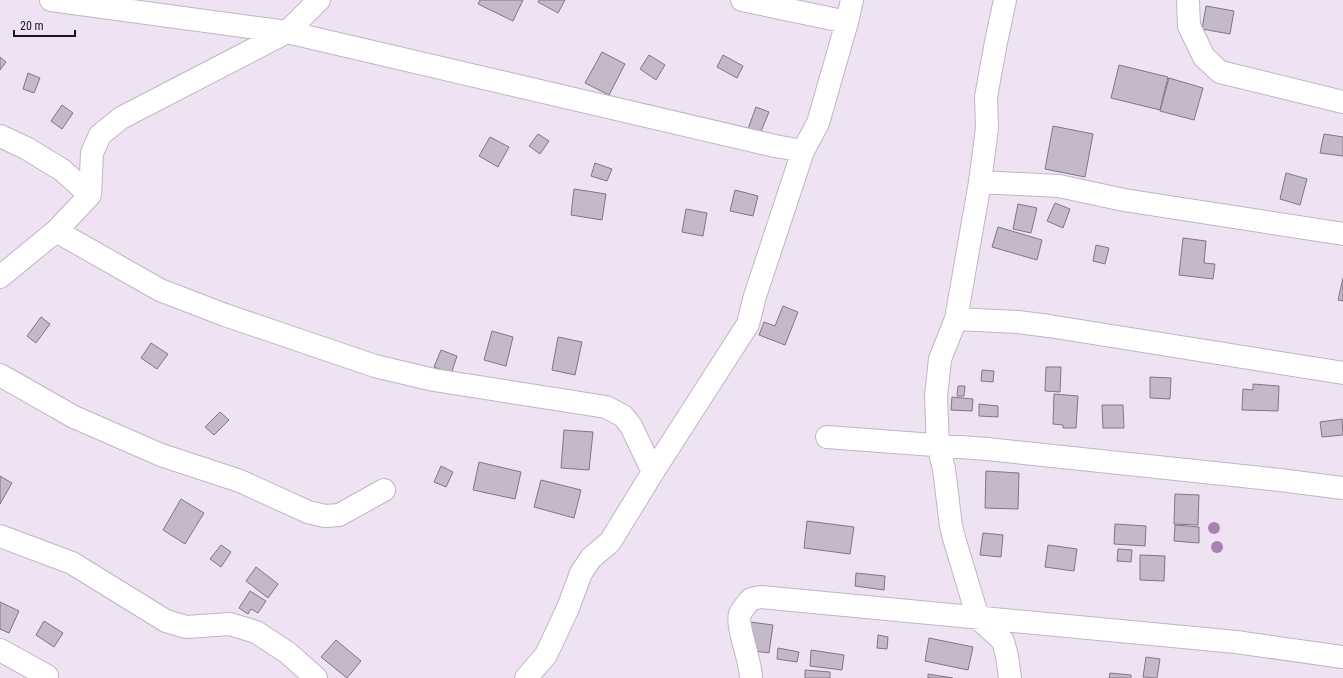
<svg xmlns="http://www.w3.org/2000/svg" width="1343" height="678" viewBox="0 0 1343 678" font-family="'Roboto Condensed',sans-serif">
	<rect width="100%" height="100%" fill="#efe2f2"/>
	<path fill="#c5b8c8" stroke="#827685" d="M480 0H523L513 21 478 4Z
		M539 0H565L558 13 538 2Z
		M1206 6 1234 11 1230 34 1202 29Z
		M602 52 625 64 609 95 585 83Z
		M649 55 665 65 656 80 640 69Z
		M723 55 743 66 737 78 717 67Z
		M0 57 6 62 0 70Z
		M1119 65 1168 77 1160 110 1111 98Z
		M28 73 40 78 34 93 23 89Z
		M1169 78 1203 88 1194 120 1160 111Z
		M62 105 73 113 62 129 51 121Z
		M756 107 769 112 760 134 748 129Z
		M1053 126 1093 134 1085 177 1045 169Z
		M538 134 549 141 540 154 529 146Z
		M1324 134 1343 137V156L1320 153Z
		M490 137 509 147 498 167 479 156Z
		M595 163 612 169 607 181 591 176Z
		M1286 173 1307 179 1300 205 1280 199Z
		M574 189 606 194 602 220 571 215Z
		M735 190 758 196 753 216 730 211Z
		M1055 203 1070 209 1063 228 1047 221Z
		M1018 204 1037 208 1031 233 1013 229Z
		M686 209 707 213 703 236 682 232Z
		M998 227 1042 240 1037 260 992 247Z
		M1183 238 1206 241 1204 263 1215 264 1213 279 1179 275Z
		M1096 245 1109 248 1105 264 1093 261Z
		M1343 278V301L1338 300Z
		M783 306 798 312 785 345 759 335 764 322 775 326Z
		M41 317 50 324 36 343 27 336Z
		M492 331 513 337 506 366 484 360Z
		M558 337 582 342 575 375 552 370Z
		M151 343 168 354 157 369 141 358Z
		M441 350 457 356 451 374 434 367Z
		M1046 367H1061L1060 392 1045 391Z
		M982 370 994 371 993 382 981 381Z
		M1150 377 1171 378 1170 399 1150 398Z
		M1253 384 1279 386 1278 411 1242 410 1243 389 1253 390Z
		M958 386H965L964 396H957Z
		M1054 394 1078 396 1076 428H1063V425L1053 424Z
		M952 397 973 399 972 411 951 410Z
		M979 404 998 406V417L979 416Z
		M1102 405H1123L1124 428H1103Z
		M220 412 229 420 214 435 205 427Z
		M1342 419 1343 435 1322 437 1320 422Z
		M564 430 593 432 589 470 561 468Z
		M479 462 521 472 515 499 473 490Z
		M441 466 453 472 446 487 434 482Z
		M986 471 1019 473 1018 509 985 508Z
		M0 476 12 483 0 504Z
		M541 480 581 490 574 518 534 507Z
		M1175 494 1199 495 1198 525 1174 524Z
		M181 499 204 513 185 544 163 530Z
		M807 521 854 527 850 554 804 548Z
		M1115 524 1146 526 1145 546 1114 544Z
		M1175 525 1199 527V543L1174 541Z
		M983 533 1003 535 1001 557 980 555Z
		M221 545 231 552 221 567 210 559Z
		M1048 545 1077 549 1074 571 1045 567Z
		M1118 549 1132 550 1131 562 1117 561Z
		M1140 555 1165 556 1164 581 1140 580Z
		M256 567 278 584 268 598 246 581Z
		M856 573 885 576 884 590 855 586Z
		M250 591 266 601 258 613 251 609 248 614 239 608Z
		M0 602 19 611 9 633 0 629Z
		M44 621 63 633 54 647 36 635Z
		M750 622 773 625 769 653 747 650Z
		M878 635 888 637 887 649 877 648Z
		M929 638 973 647 968 670 925 661Z
		M336 640 361 661 347 678 321 657Z
		M778 648 799 652 797 662 777 659Z
		M811 650 844 655 842 670 810 666Z
		M1146 657 1160 659 1157 678 1143 677Z
		M805 670 830 672V678H805Z
		M1110 673 1131 675V678H1109Z
		M928 674 953 678H928Z"/>
	<g fill="none" stroke-linecap="round" stroke-linejoin="round">
		<g stroke="#c1b4c4" stroke-width="24">
			<path id="street" d="M51 0 287 32 775 146 803 151
				M742 0 847 22
				M1005 0 996 42 986 97 987 128 980 182 956 319 940 359 936 396 938 445 944 469 951 526 954 538 978 618 1003 641 1007 656 1010 678
				M1188 0 1189 26 1204 57 1220 72 1343 102
				M0 136 26 148 62 170 90 195
				M980 182 1059 186 1124 200 1343 234
				M56 231 160 290 225 315 375 366 434 380 606 407 623 416 631 426 653 472
				M0 277 56 231 90 195 92 153 100 135 121 118 287 32 319 0
				M956 319 1018 322 1049 326 1343 373
				M0 375 74 417 161 455 240 481 308 512 325 516 339 515 384 490
				M827 437 987 449 1280 480 1343 488
				M0 536 72 563 166 621 186 627 230 624 256 632 288 653 316 678
				M0 650 47 676
				M526 678 546 655 568 608 581 573 591 558 610 542 653 472 748 324 755 296 803 151 818 123 847 22 852 0
				M751 678C751 661 736 626 740 614 742 609 748 603 751 599L761 597 1236 642 1343 657"/>
		</g>
		<use href="#street" stroke="#fff" stroke-width="22"/>
	</g>
	<g fill="#a682ae">
		<circle cx="1214" cy="528" r="6"/>
		<circle cx="1217" cy="547" r="6"/>
	</g>
	<path d="M14 30v6h61v-6" fill="none" stroke="#1a151b" stroke-width="2"/>
	<text x="20" y="30" font-size="12" fill="#1a151b" stroke="#efe2f2" stroke-width="3" paint-order="stroke">20 m</text>
</svg>
